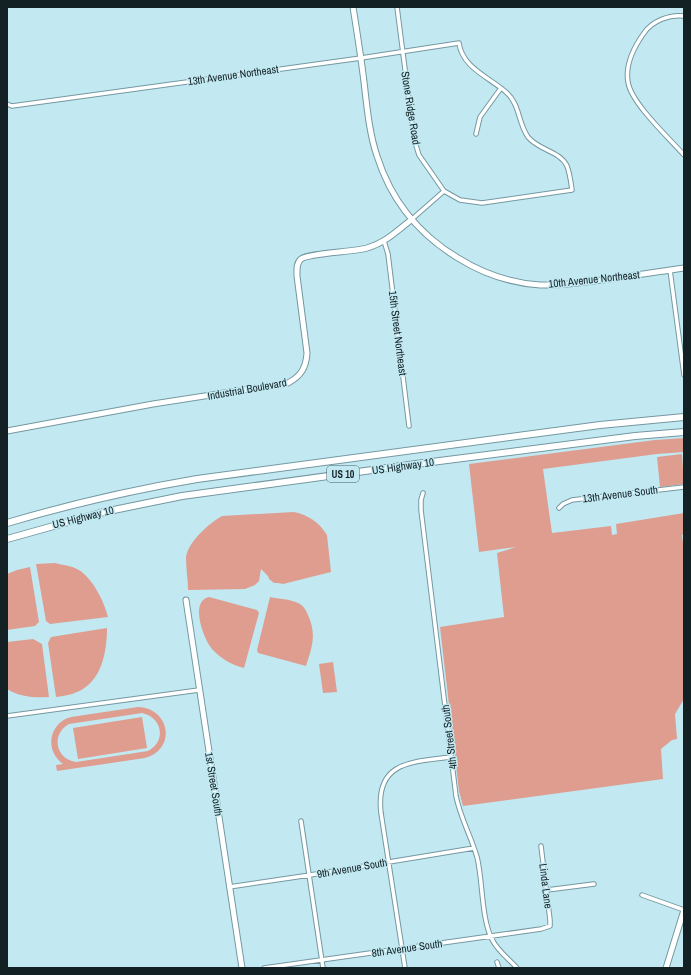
<svg xmlns="http://www.w3.org/2000/svg" width="691" height="975" viewBox="0 0 691 975" font-family="'Archivo Narrow',sans-serif">
	<rect width="100%" height="100%" fill="#c2e9f2"/>
	<path fill="#de9d8f" fill-rule="evenodd" d="M684 438V452L657 454 543 469 552 533 611 526 612 535 617 534 616 524 684 513V534L682 535 684 550V699L675 714 677 739 672 740 661 749 663 779 463 806 459 791 440 627 504 617 497 553 516 547 479 552 469 464 655 440Z
		M682 454 684 484 660 487 657 457Z
		M294 512C308 515 319 522 327 535L331 572 283 584 278 583H274L269 579 268 576 261 569 259 581 255 585 245 589 188 590C188 580 186 569 186 558 187 543 209 523 222 516Z
		M55 563C62 565 73 566 79 570 93 579 104 601 108 617L50 624 46 621 36 564Z
		M30 567 39 622 35 626 7 630V574L17 570Z
		M209 597 257 610 259 613 244 668C232 665 221 659 212 649 204 640 189 601 209 597Z
		M270 597C279 599 290 599 298 603 303 605 306 610 308 615 317 635 312 647 306 666L258 653 257 650Z
		M107 628C107 651 102 682 77 692 71 695 63 696 56 697L48 643 51 637Z
		M33 639 42 644 49 697C34 698 20 697 7 689V642Z
		M333 662 337 692 323 693 319 664Z
		M138 707C170 708 177 749 145 758L57 771 56 765 63 764C44 750 49 723 71 717ZM142 713C162 717 167 741 148 751L76 762C55 759 51 734 69 724Z
		M142 717 147 748 78 759 73 728Z"/>
	<g fill="none" stroke-linecap="round" stroke-linejoin="round">
		<g stroke="#7498a1" stroke-width="5.5">
			<path id="street" d="M684 16C670 14 652 21 644 33 634 47 625 65 628 82 631 103 669 138 684 155
				M7 104 12 106 361 58 459 43C462 68 491 78 507 93 520 105 518 123 528 137 538 150 560 151 567 166 570 174 571 183 572 190L482 203 460 200 444 191 419 155 414 139 397 7
				M476 134 480 117 501 88
				M411 220 444 191
				M384 241 388 254 409 426
				M670 270 684 375
				M423 493 421 500V510L456 796C460 817 471 836 477 857 483 880 481 921 493 941 498 951 509 959 517 968
				M559 508 563 504 572 500 684 487
				M7 716 199 690
				M301 821 323 968
				M229 887 310 875 474 848
				M547 890 594 884
				M642 895 684 910
				M497 962 499 968
				M264 968 541 929 550 926V920L541 846
				M405 968 381 813C375 761 412 762 451 757"/>
		</g>
		<g stroke="#7498a1" stroke-width="7">
			<path id="secondary" d="M353 7C357 32 361 57 364 82 367 107 369 132 377 156 391 200 418 234 458 258 482 273 511 283 540 285 563 286 586 282 609 279 634 275 659 272 684 268
				M7 431 153 404 288 383C301 376 306 368 307 353L297 276C297 270 296 263 301 259 309 253 354 252 367 248 385 243 397 231 411 220
				M186 600 242 968
				M666 968 684 910"/>
		</g>
		<g stroke="#7498a1" stroke-width="8">
			<path id="highway" d="M7 523C71 504 132 490 197 479L600 425 684 417
				M7 539 104 512 182 496 416 464 635 436 684 432"/>
		</g>
		<use href="#street" stroke="#fff" stroke-width="3.5"/>
		<use href="#secondary" stroke="#fff" stroke-width="5"/>
		<use href="#highway" stroke="#fff" stroke-width="6"/>
	</g>
	<g text-anchor="middle" dominant-baseline="central" stroke-width="3" stroke-linejoin="round" paint-order="stroke">
		<rect fill="#c2e9f2" stroke="#485d62" stroke-width="1" x="327" y="466" width="32" height="16" rx="3"/>
		<g font-size="10" font-weight="bold" fill="#132125">
			<text x="343" y="474">US 10</text>
		</g>
		<g font-size="11" fill="#132125" stroke="#c2e9f2">
			<text transform="translate(233 75) rotate(-8)">13th Avenue Northeast</text>
			<text transform="translate(411 108) rotate(81)">Stone Ridge Road</text>
			<text transform="translate(594 279) rotate(-6)">10th Avenue Northeast</text>
			<text transform="translate(398 333) rotate(83)">15th Street Northeast</text>
			<text transform="translate(247 389) rotate(-10)">Industrial Boulevard</text>
			<text transform="translate(403 466) rotate(-8)">US Highway 10</text>
			<text transform="translate(620 494) rotate(-7)">13th Avenue South</text>
			<text transform="translate(83 517) rotate(-14)">US Highway 10</text>
			<text transform="translate(449 737) rotate(-97)">4th Street South</text>
			<text transform="translate(214 784) rotate(81)">1st Street South</text>
			<text transform="translate(352 868) rotate(-10)">9th Avenue South</text>
			<text transform="translate(546 886) rotate(83)">Linda Lane</text>
			<text transform="translate(407 948) rotate(-8)">8th Avenue South</text>
		</g>
	</g>
	<rect width="691" height="975" fill="none" stroke="#132125" stroke-width="16"/>
</svg>
